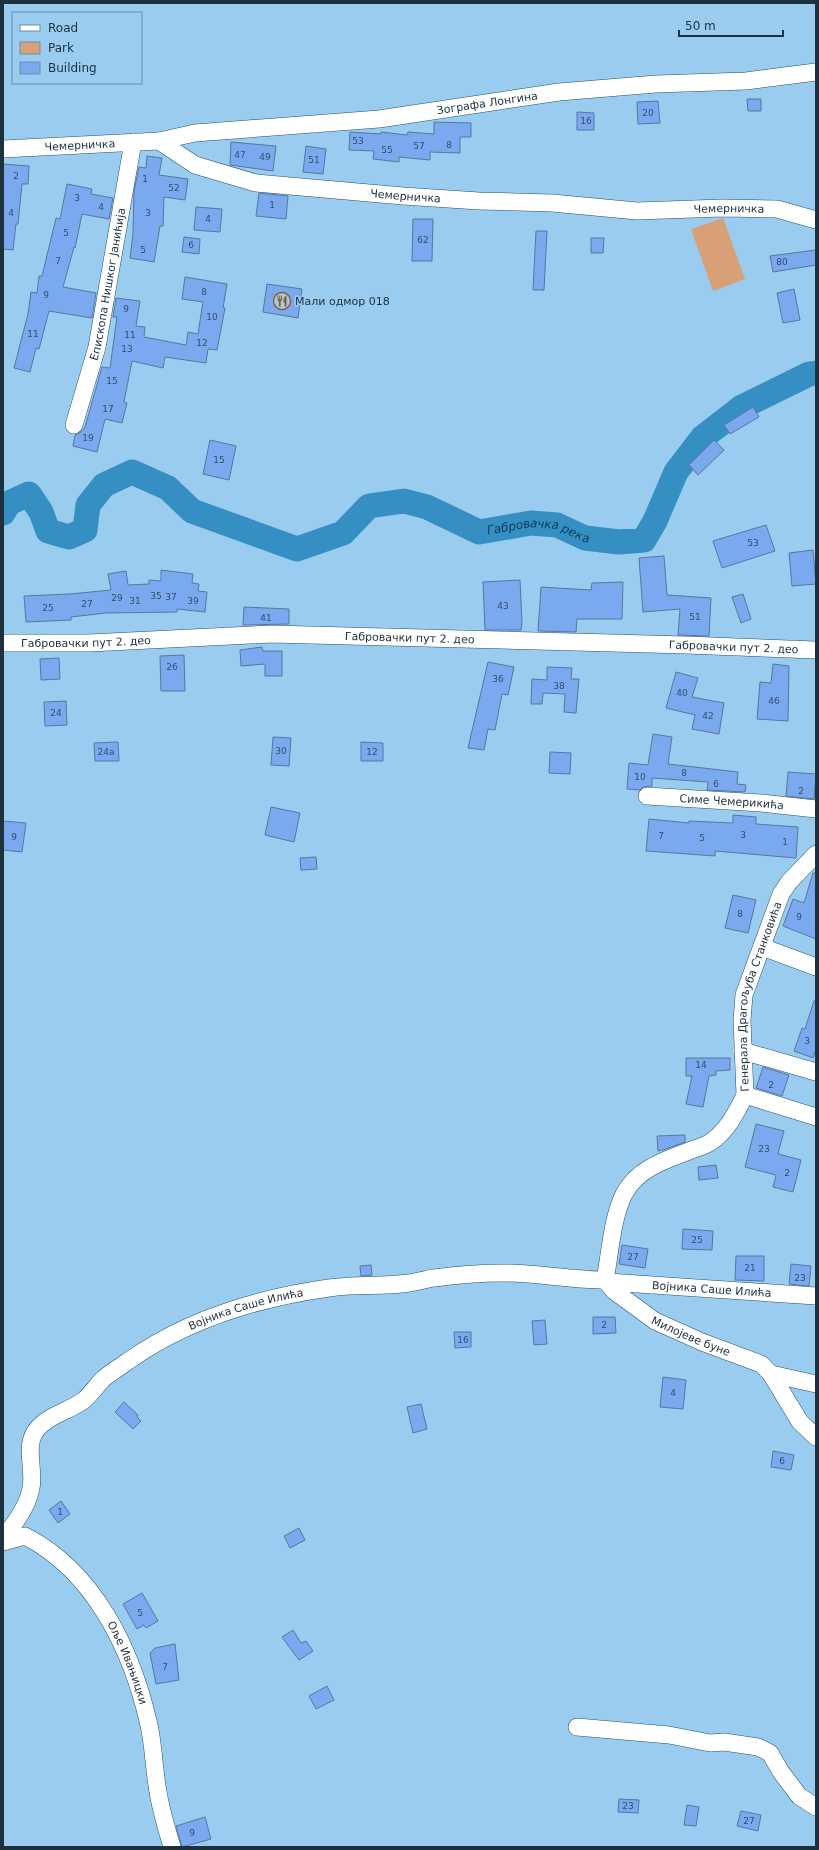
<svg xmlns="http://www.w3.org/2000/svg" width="819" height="1850" viewBox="0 0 819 1850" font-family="'DejaVu Sans',sans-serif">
	<rect width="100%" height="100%" fill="#9ce"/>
	<path fill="#d7a076" d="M723 218 745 279 713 291 691 229Z"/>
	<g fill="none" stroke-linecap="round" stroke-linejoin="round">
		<path stroke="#368fc3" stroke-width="25" id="s1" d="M3 513 9 503 29 494 41 512 48 531 69 537 85 530 88 505 104 485 132 472 168 488 192 511 297 549 343 533 369 506 404 501 427 507 479 532 531 523 557 525 585 538 619 542 644 540 655 521 676 472 702 438 742 407 809 374 816 373"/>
	</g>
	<path fill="#7aa9ef" stroke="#5a759e" d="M747 99H761V111H748Z
		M658 101 660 123 638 124 637 102Z
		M577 112 594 113V130H577Z
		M434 122 471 123V137H460V153L430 152V160L399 157V162L373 159 374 151 349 150 350 132 381 134V132L407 135 408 132 434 134Z
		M231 142 276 146 273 171 230 165Z
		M306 146 326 149 323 174 303 172Z
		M147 156 162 158 159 175 188 179 185 200 164 197 163 226H160L154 262 130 258 133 234 134 191 139 167 146 168Z
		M3 164 29 166 28 184H22L18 224H16L13 250 3 249Z
		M67 184 92 189 91 194 113 198 109 219 82 214 75 248 74 247 63 287 96 293 92 318 49 311 39 349 36 348 30 372 14 368 28 314 31 292 37 293 39 276H42L56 218 60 219Z
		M259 193 288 196 286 219 256 216Z
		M196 207 222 209 220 232 194 230Z
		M413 219H433L432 261H412Z
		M536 231H547L544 290H533Z
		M184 237 200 239 199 254 182 252Z
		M591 238H604L603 253H591Z
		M816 250V265L773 272 770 256Z
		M185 277 227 284 223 308H225L217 350 208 349 206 363 165 357 163 368 132 361 124 402 127 403 122 423 105 419 97 452 73 446 75 435 81 432 85 427 102 367 110 368 117 317H113L116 298 140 301 136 326 145 327 144 337 186 345 188 332 198 334 203 302 182 299Z
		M267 284 302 289 298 318 263 312Z
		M794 289 800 320 783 323 777 293Z
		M753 407 759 417 730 434 724 425Z
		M210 440 236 446 229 480 203 474Z
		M714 440 724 450 698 475 689 465Z
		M766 525 775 551 722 568 713 541Z
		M813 550 816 584 792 586 789 553Z
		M664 556 667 595 711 598 709 636 678 635 680 609 643 612 639 558Z
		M161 570 193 574 192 583 199 584 198 591 207 592 205 612 177 609V612L106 613 71 617V620L26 622 24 596 70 594 111 590 108 574 126 571 128 585 149 584V580L161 581Z
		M520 580 522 622 521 630H485L483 582Z
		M623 582 622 619H577L576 632 538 631 541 587 591 590 592 583Z
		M743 594 751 619 741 623 732 597Z
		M244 607 289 609V624L243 625Z
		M262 647 263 651H282V676H265V664L241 666 240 650Z
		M184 655 185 691H161L160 656Z
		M59 658 60 679 41 680 40 659Z
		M488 662 514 667 508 695 502 694 495 730 488 729 484 750 468 748Z
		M773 664 789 666 788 721 757 719 760 682 771 683Z
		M547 667 572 668 571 679H579L576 713 564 712 565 694 543 693 542 704H531L532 679 547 680Z
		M676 672 698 678 692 697 724 703 719 734 692 729 695 715 666 708Z
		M66 701 67 725 45 726 44 702Z
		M653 734 672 737 668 764 738 772 737 784 746 785 745 792 707 790 708 782 652 778V786L643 787 640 790 627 789 629 763 648 765Z
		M273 737 291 738 289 766 271 765Z
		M118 742 119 761H95L94 743Z
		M361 742 383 743V761H361Z
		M550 752 571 753 570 774 549 773Z
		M788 772 816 774 814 799 786 796Z
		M271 807 300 813 294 842 265 835Z
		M733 815 756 817V824L798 827 796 858 715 851V856L646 851 649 819 689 823V821L733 823Z
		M3 821 26 823 22 852 3 850Z
		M316 857 317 869 301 870 300 858Z
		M813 873H816V939L783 926 793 899 804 903Z
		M733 895 756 900 748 933 725 928Z
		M814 1001H816V1049L813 1058 794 1051 802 1028 805 1029Z
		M686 1058H730V1070L716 1071V1075L709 1076 703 1107 686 1104 692 1076H686Z
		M763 1067 789 1075 782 1096 756 1088Z
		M756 1124 784 1131 778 1154 801 1160 793 1192 773 1187 776 1175 745 1167Z
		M685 1135V1142L663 1150 658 1151 657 1136Z
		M716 1165 718 1178 699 1180 698 1167Z
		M683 1229 713 1231 712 1250 682 1249Z
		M622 1245 648 1249 645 1268 619 1264Z
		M736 1256H764V1281L735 1280Z
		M791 1264 811 1266 809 1286 789 1284Z
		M371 1265 372 1275 361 1276 360 1266Z
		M593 1317H615L616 1333 593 1334Z
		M545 1320 547 1344 534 1345 532 1321Z
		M454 1332H471V1347L455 1348Z
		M663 1377 686 1380 683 1409 660 1407Z
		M124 1402 138 1415 137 1417 141 1421 133 1429 115 1412Z
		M421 1404 427 1429 413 1433 407 1407Z
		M773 1451 794 1455 791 1470 771 1467Z
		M61 1501 70 1514 58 1523 49 1510Z
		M299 1528 305 1540 290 1548 284 1536Z
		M142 1593 158 1621 146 1628 144 1625 137 1629 123 1604Z
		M293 1630 301 1643 306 1641 313 1651 299 1660 282 1637Z
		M175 1644 179 1680 156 1684 150 1653 155 1648Z
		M327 1686 334 1700 316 1709 309 1696Z
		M619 1799 639 1800 638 1813 618 1812Z
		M687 1805 699 1807 696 1826 684 1825Z
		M741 1811 761 1815 758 1831 737 1826Z
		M205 1817 211 1839 182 1847 176 1826Z"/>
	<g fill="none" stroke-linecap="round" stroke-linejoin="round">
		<g stroke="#20516f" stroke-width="18">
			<g id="minor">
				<path id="s2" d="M159 141 195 165 256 183 403 196 479 201 552 203 637 211 722 208 777 209 816 220"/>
				<path id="s3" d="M3 149 159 141 195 133 379 119 559 92 656 84 746 81 816 72"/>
				<path id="s4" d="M74 425 97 347 133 142"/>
				<path id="s5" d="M3 643H89L272 634 686 645 816 650"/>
				<path id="s6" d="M647 796 761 803 816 809"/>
				<path d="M762 947 816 967"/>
				<path d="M743 1051 816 1072"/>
				<path d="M745 1095 816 1117"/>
				<path id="s7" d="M605 1280C610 1254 612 1218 624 1194 637 1169 665 1160 689 1151 695 1148 703 1147 709 1143 726 1133 737 1112 745 1095L742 1020 744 995 781 894 789 882 816 854"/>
				<path id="s8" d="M605 1280 614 1291 655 1321 702 1342 761 1364 771 1374 800 1422 816 1437"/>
				<path id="s9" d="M608 1282 816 1296"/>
				<path d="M771 1374 816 1384"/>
				<path id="s10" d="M3 1538C14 1525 28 1506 31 1488 35 1469 23 1444 38 1428 50 1414 70 1411 84 1400 92 1393 97 1385 104 1378 112 1372 120 1367 128 1361 188 1319 257 1298 329 1288 355 1284 382 1287 409 1283 417 1282 426 1279 434 1278 457 1275 480 1273 503 1273 537 1273 571 1280 605 1280"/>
				<path id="s11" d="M3 1542 25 1536C95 1572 132 1650 149 1725 154 1748 154 1773 159 1797 162 1814 167 1830 172 1847"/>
				<path d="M577 1727 669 1735 710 1743 724 1742 758 1747 770 1753 781 1772 799 1796 816 1807"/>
			</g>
		</g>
		<use href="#minor" stroke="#fff" stroke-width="17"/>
	</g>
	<defs>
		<g id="restaurant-ring" transform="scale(0.9)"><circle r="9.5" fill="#9ce" stroke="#97581f" stroke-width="1.5"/><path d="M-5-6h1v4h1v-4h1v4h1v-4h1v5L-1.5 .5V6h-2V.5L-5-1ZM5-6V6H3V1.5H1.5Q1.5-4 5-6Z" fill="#97581f"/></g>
	</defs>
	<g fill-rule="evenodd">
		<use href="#restaurant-ring" x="282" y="301"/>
	</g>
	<g text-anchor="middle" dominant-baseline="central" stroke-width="3" stroke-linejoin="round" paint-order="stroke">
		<g font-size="9" fill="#344e6a">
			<text x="648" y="113">20</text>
			<text x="586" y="121">16</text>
			<text x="358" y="141">53</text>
			<text x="449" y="145">8</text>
			<text x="419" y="146">57</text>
			<text x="387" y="150">55</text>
			<text x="240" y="155">47</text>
			<text x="265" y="157">49</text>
			<text x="314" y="160">51</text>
			<text x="16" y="176">2</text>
			<text x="145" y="179">1</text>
			<text x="174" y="188">52</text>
			<text x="77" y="198">3</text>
			<text x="272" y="205">1</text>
			<text x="101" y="207">4</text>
			<text x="11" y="213">4</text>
			<text x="148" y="213">3</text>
			<text x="208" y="219">4</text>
			<text x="66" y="233">5</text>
			<text x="423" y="240">62</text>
			<text x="191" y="245">6</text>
			<text x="143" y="250">5</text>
			<text x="58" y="261">7</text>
			<text x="782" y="262">80</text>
			<text x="204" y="292">8</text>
			<text x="46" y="295">9</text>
			<text x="126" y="309">9</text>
			<text x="212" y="317">10</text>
			<text x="33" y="334">11</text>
			<text x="130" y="335">11</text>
			<text x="202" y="343">12</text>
			<text x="127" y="349">13</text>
			<text x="112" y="381">15</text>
			<text x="108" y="409">17</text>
			<text x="88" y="438">19</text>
			<text x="219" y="460">15</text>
			<text x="753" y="543">53</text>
			<text x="156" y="596">35</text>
			<text x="171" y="597">37</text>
			<text x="117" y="598">29</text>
			<text x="135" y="601">31</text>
			<text x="193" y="601">39</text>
			<text x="87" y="604">27</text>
			<text x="503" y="606">43</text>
			<text x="48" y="608">25</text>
			<text x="695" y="617">51</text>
			<text x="266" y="618">41</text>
			<text x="172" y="667">26</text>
			<text x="498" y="679">36</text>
			<text x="559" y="686">38</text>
			<text x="682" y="693">40</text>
			<text x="774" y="701">46</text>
			<text x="56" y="713">24</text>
			<text x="708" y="716">42</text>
			<text x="281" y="751">30</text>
			<text x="106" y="752">24a</text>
			<text x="372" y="752">12</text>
			<text x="684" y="773">8</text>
			<text x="640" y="777">10</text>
			<text x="716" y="784">6</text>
			<text x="801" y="791">2</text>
			<text x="743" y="835">3</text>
			<text x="661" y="836">7</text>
			<text x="14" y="837">9</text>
			<text x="702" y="838">5</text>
			<text x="785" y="842">1</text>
			<text x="740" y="914">8</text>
			<text x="799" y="917">9</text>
			<text x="807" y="1041">3</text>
			<text x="701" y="1065">14</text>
			<text x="771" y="1085">2</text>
			<text x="764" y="1149">23</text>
			<text x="787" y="1173">2</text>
			<text x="697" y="1240">25</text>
			<text x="633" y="1257">27</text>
			<text x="750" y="1268">21</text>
			<text x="800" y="1278">23</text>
			<text x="604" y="1325">2</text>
			<text x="463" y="1340">16</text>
			<text x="673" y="1393">4</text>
			<text x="782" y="1461">6</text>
			<text x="60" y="1512">1</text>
			<text x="140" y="1613">5</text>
			<text x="165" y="1667">7</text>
			<text x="628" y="1806">23</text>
			<text x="749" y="1821">27</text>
			<text x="192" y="1833">9</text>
		</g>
		<g font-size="11" fill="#1c303e" stroke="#9ce">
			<text stroke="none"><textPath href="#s3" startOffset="487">Зографа Лонгина</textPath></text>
			<text stroke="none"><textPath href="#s3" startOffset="77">Чемерничка</textPath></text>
			<text stroke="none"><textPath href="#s2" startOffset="257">Чемерничка</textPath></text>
			<text stroke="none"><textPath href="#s2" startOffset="581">Чемерничка</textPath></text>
			<text stroke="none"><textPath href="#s4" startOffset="145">Епископа Нишког Јанићија</textPath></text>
			<text stroke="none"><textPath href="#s5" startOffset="407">Габровачки пут 2. део</textPath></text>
			<text stroke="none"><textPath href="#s5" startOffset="83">Габровачки пут 2. део</textPath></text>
			<text stroke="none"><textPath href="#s5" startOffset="731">Габровачки пут 2. део</textPath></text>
			<text stroke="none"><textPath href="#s6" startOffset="85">Симе Чемерикића</textPath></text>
			<text stroke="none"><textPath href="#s7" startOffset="352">Генерала Драгољуба Станковића</textPath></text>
			<text stroke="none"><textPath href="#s9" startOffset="104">Војника Саше Илића</textPath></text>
			<text stroke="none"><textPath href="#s10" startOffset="363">Војника Саше Илића</textPath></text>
			<text stroke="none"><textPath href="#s8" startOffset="104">Милојеве буне</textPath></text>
			<text stroke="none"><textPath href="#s11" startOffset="190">Оље Ивањицки</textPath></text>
		</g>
		<g font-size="11" fill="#1c303e" stroke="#9ce" text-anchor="start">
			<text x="295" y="301">Мали одмор 018</text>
		</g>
		<g font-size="12" font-style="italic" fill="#0c3d59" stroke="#9ce">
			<text stroke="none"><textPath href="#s1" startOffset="645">Габровачка река</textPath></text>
		</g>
	</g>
	<rect width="819" height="1850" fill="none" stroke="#1c303e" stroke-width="8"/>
	<rect x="12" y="12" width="130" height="72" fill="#99ccee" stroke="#678ea8"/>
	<rect x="20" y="25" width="20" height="6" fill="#ffffff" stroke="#678ea8"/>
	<text x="48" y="32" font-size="12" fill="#1c303e">Road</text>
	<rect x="20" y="42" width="20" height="12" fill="#d7a076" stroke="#678ea8"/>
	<text x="48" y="52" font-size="12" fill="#1c303e">Park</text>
	<rect x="20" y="62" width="20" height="12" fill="#7aa9ef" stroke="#678ea8"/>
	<text x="48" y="72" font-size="12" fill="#1c303e">Building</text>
	<path d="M679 30v6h104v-6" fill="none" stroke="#1c303e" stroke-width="2"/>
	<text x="685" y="30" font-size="12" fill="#1c303e" stroke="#99ccee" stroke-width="3" paint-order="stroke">50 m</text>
</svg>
